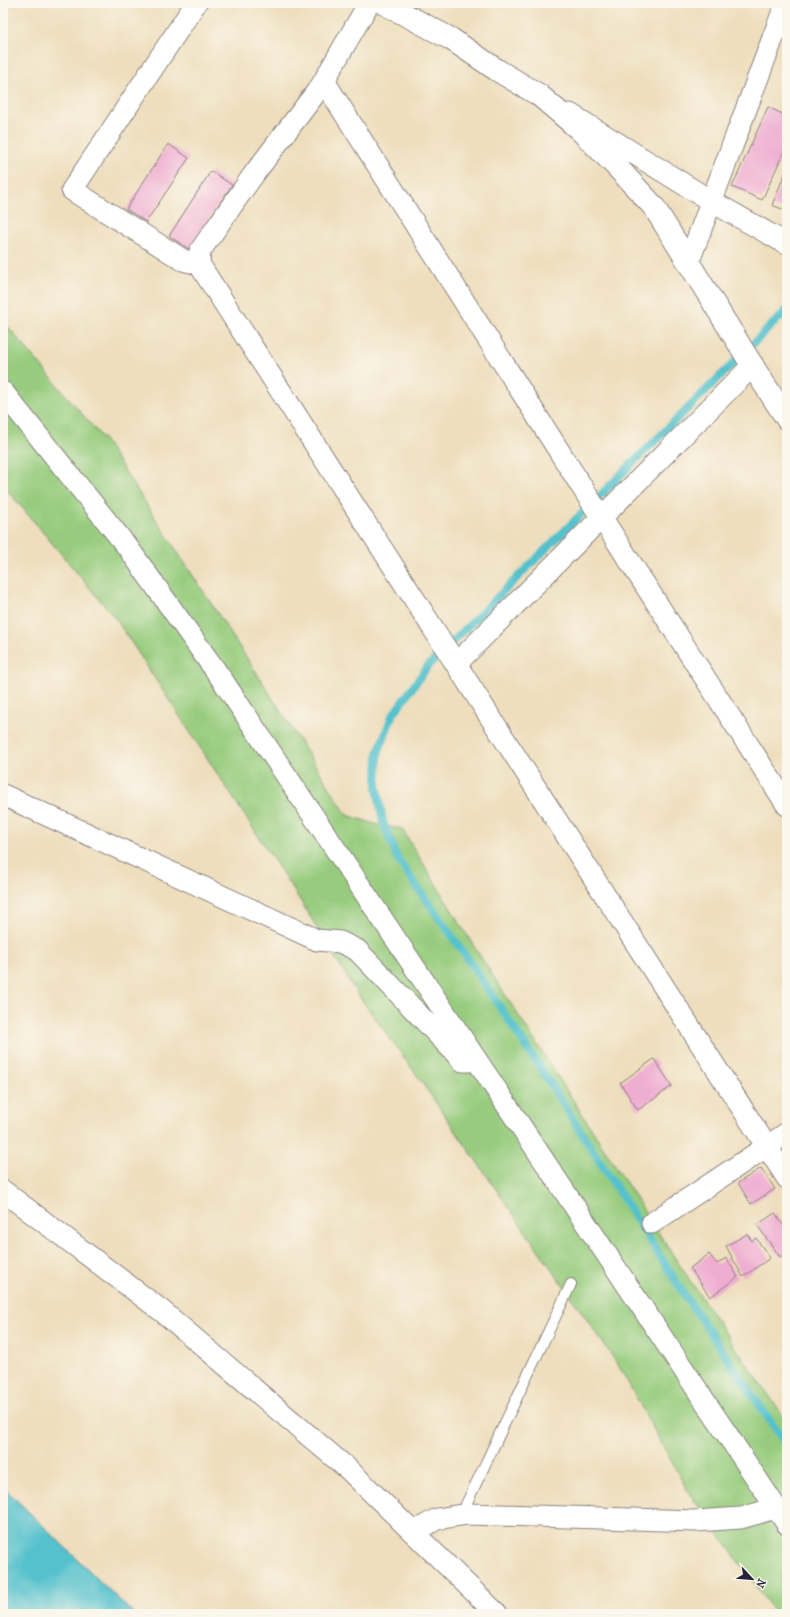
<svg xmlns="http://www.w3.org/2000/svg" width="790" height="1617" viewBox="0 0 790 1617" font-family="'IM FELL French Canon',serif">
	<rect width="100%" height="100%" fill="#fbf7ec"/>
	<filter id="ink" filterUnits="userSpaceOnUse"><feTurbulence type="fractalNoise" baseFrequency=".025" numOctaves="2"/><feDisplacementMap in="SourceGraphic" scale="8" xChannelSelector="R" yChannelSelector="G"/><feConvolveMatrix kernelMatrix="1 2 1 2 8 2 1 2 1" color-interpolation-filters="sRGB"/></filter>
	<filter id="wash" filterUnits="userSpaceOnUse"><feTurbulence type="fractalNoise" baseFrequency=".012" numOctaves="4" result="noise"/><feDisplacementMap in="SourceGraphic" scale="16" xChannelSelector="R" yChannelSelector="G"/><feGaussianBlur stdDeviation="0.9" result="paint"/><feColorMatrix in="noise" values="0 0 0 0 0 0 0 0 0 0 0 0 0 0 0 0 0 1.4 0 .05"/><feComposite in="paint" operator="in"/></filter>
	<g filter="url(#wash)">
		<rect width="100%" height="100%" fill="#eedebd"/>
		<path fill="#97cc7e" stroke="#5c775c" d="M3 321 105 441 263 683 347 815 375 824 402 829 475 948 665 1243 732 1343 787 1421V1614H776L689 1493 617 1363 416 1074 356 992 300 900 116 619 3 485Z"/>
		<path fill="#54c1cc" stroke="#3b7284" d="M3 1487 134 1614H3Z"/>
		<g fill="none" stroke-linecap="round" stroke-linejoin="round">
			<path stroke="#54c1cc" stroke-width="8" d="M787 310 428 666 392 716 378 753 377 787 383 822 398 860 464 953 539 1066 684 1294 787 1446"/>
		</g>
		<g id="blocks">
			<path fill="#efadd1" d="M768 107 787 116V145L762 200 732 187Z
				M168 144 189 158 146 222 126 209Z
				M787 169V211L772 205Z
				M211 171 232 185 189 249 169 236Z
				M654 1059 672 1086 638 1110 620 1083Z
				M761 1168 775 1189 751 1204 738 1183Z
				M775 1213 787 1230V1252L780 1257 757 1225Z
				M747 1234 752 1241 756 1238 770 1258 743 1277 726 1246Z
				M709 1254 717 1264 726 1258 738 1277 710 1297 690 1268Z"/>
		</g>
	</g>
	<g filter="url(#ink)">
		<use href="#blocks" fill-opacity="0" stroke="#88807c" stroke-width="1"/>
		<g fill="none" stroke-linecap="round" stroke-linejoin="round">
			<g stroke="#88807c" stroke-width="12">
				<path id="service" d="M461 1515 571 1284"/>
			</g>
			<g stroke="#88807c" stroke-width="23">
				<path id="minor" d="M196 3 72 190 183 260 199 264
					M369 3 321 86 254 174 200 251 199 264 456 664
					M324 81 587 495 787 805
					M570 114 711 201 787 244
					M689 261 786 3
					M753 365 456 664 787 1178
					M3 392 129 549 223 681 787 1524
					M3 795 317 940 340 942 357 950 463 1061H469
					M3 1191 162 1311 348 1469 497 1614
					M652 1223 787 1133
					M413 1532 437 1519 467 1514 696 1521 741 1518 776 1508 787 1512"/>
			</g>
			<g stroke="#88807c" stroke-width="24">
				<path id="tertiary" d="M383 3 451 39 497 70 539 95 580 130 618 168 654 207 757 373 787 419"/>
			</g>
			<use href="#service" stroke="#fff" stroke-width="10"/>
			<use href="#minor" stroke="#fff" stroke-width="21"/>
			<use href="#tertiary" stroke="#fff" stroke-width="22"/>
		</g>
	</g>
	<rect width="790" height="1617" fill="none" stroke="#fbf7ec" stroke-width="16"/>
	<g transform="translate(752 1579) rotate(116)" stroke="#fbf7ec" stroke-width="3" paint-order="stroke">
	<path d="M0-3L7 15L0 10L-7 15Z" fill="#22223b"/>
	<text y="-6" font-size="11" font-weight="bold" text-anchor="middle" fill="#22223b">N</text>
	</g>
</svg>
